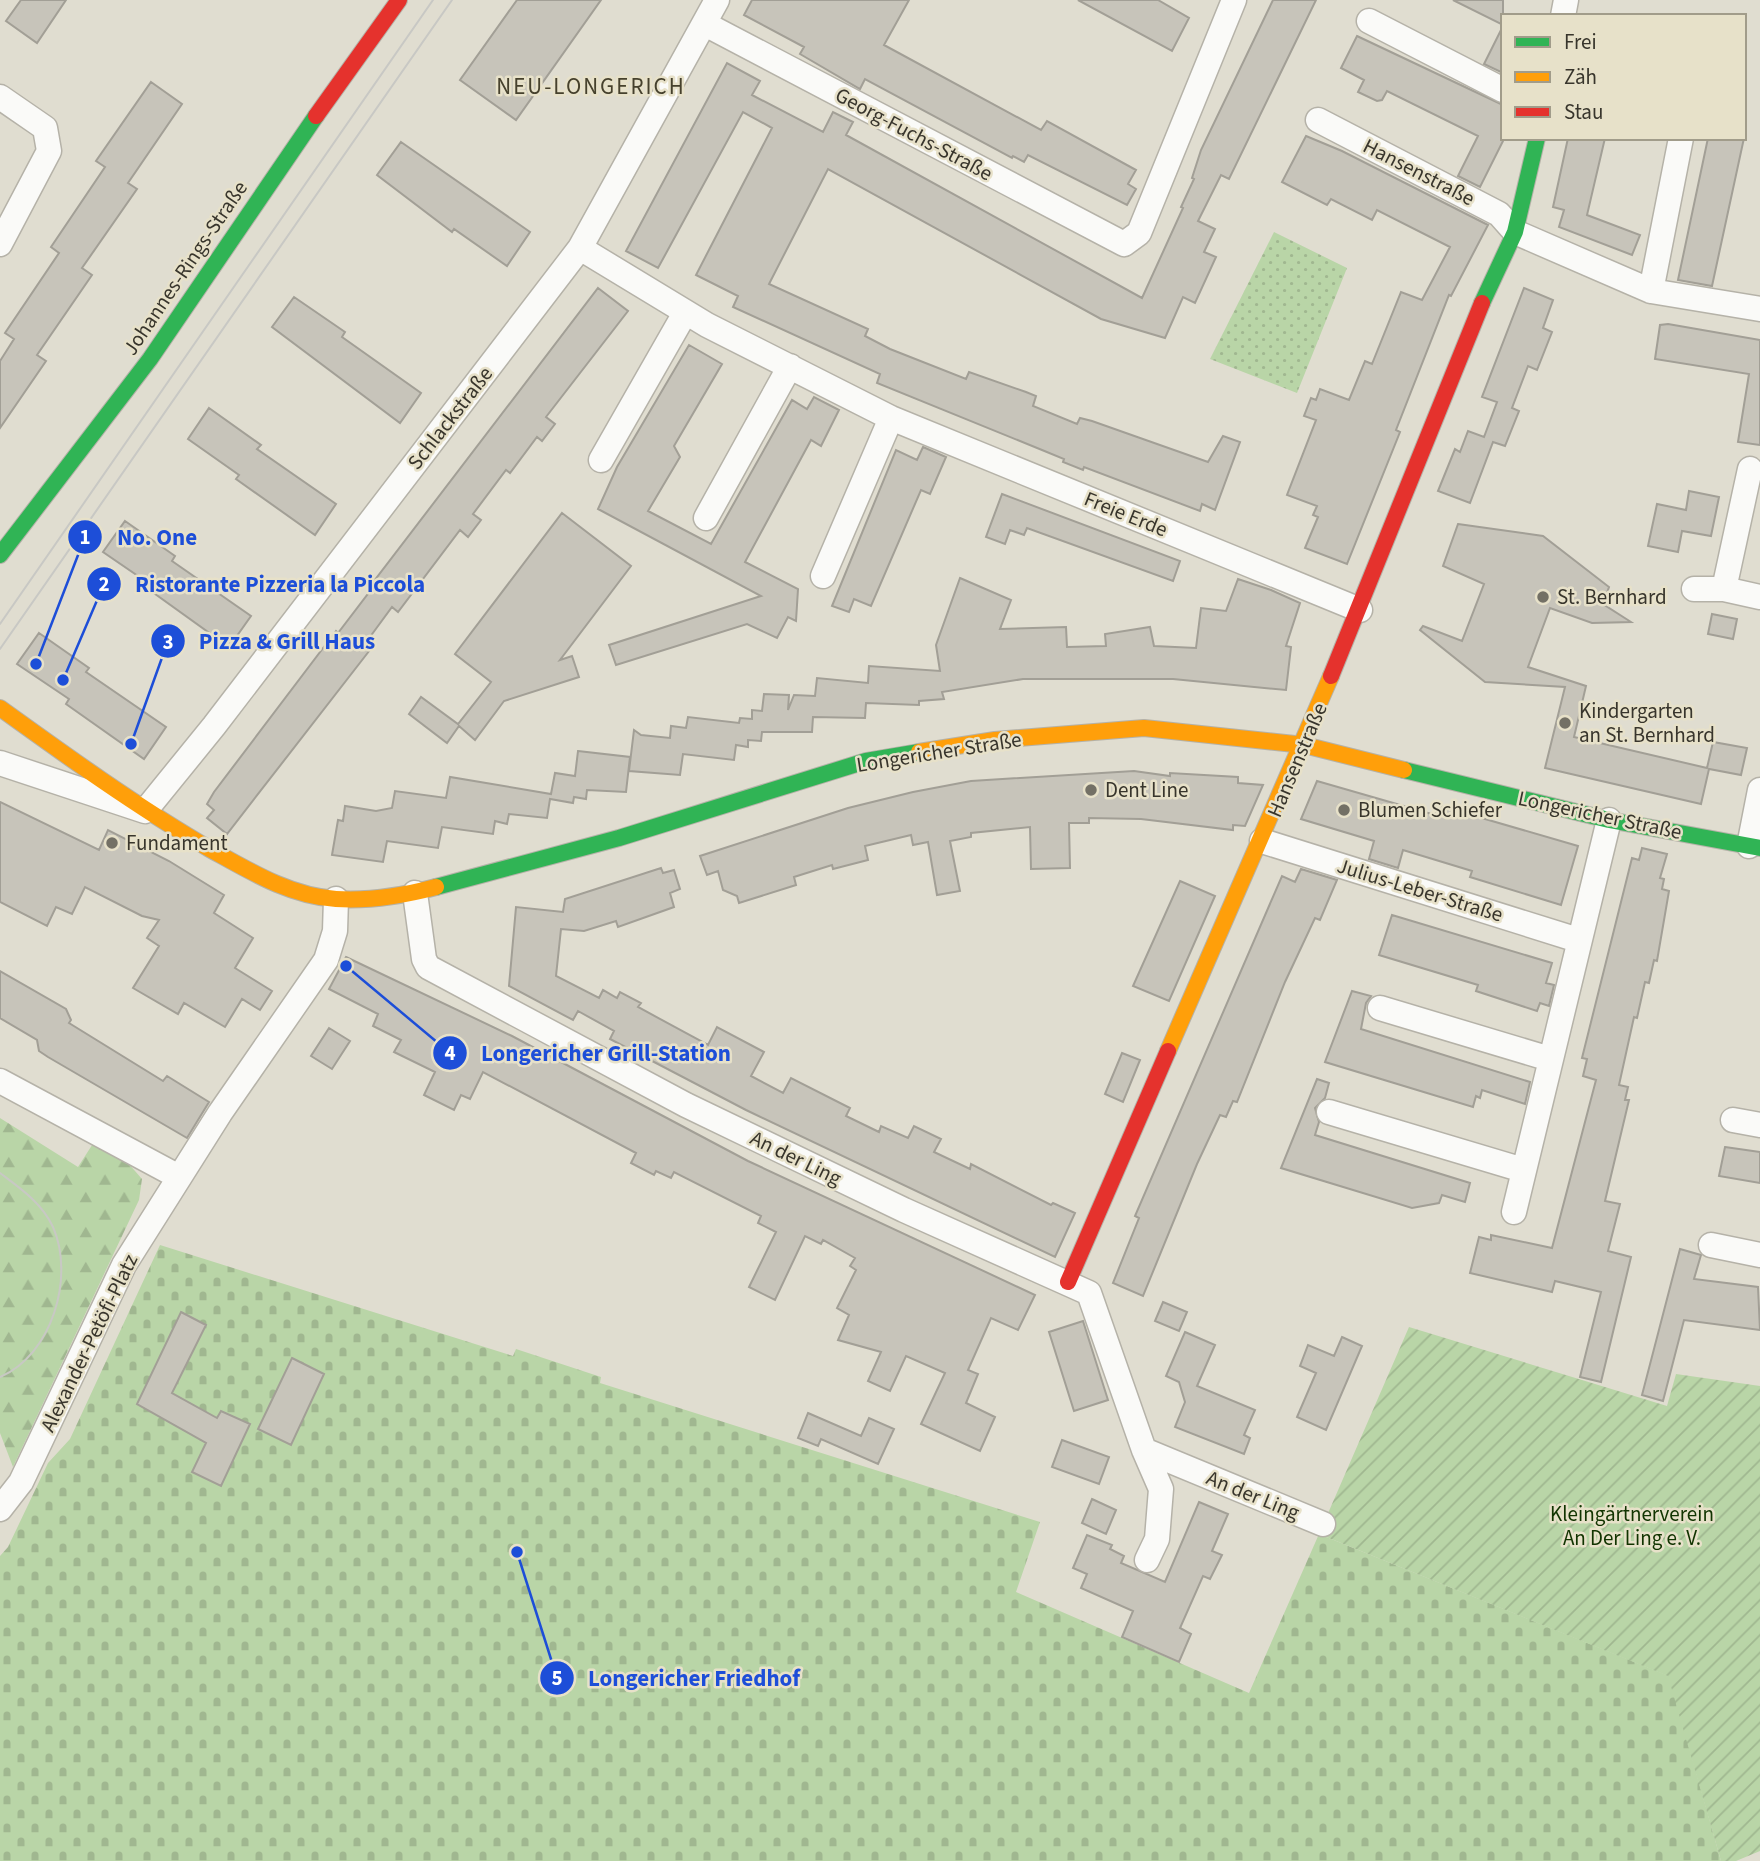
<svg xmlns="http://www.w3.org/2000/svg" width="1760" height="1861" viewBox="0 0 1760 1861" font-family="'Source Sans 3',sans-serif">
	<defs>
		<pattern id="forest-firs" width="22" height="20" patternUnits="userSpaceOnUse" patternTransform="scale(1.75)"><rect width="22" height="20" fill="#b9d5a7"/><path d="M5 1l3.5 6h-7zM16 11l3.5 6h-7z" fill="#a0b790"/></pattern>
		<pattern id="cemetery-stones" width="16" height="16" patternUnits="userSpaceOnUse" patternTransform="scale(1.75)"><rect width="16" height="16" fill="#b9d5a7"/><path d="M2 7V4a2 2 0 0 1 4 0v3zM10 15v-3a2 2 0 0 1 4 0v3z" fill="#a0b790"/></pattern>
		<pattern id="park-dots" width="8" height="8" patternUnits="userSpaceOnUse" patternTransform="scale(1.75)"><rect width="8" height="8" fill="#b9d5a7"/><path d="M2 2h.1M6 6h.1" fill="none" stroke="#a0b790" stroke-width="1.8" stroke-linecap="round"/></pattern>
		<pattern id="garden-furrows" width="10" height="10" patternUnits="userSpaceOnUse" patternTransform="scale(1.75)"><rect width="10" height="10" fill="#b9d5a7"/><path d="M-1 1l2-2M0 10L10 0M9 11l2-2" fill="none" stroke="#a0b790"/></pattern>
	</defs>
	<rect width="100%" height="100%" fill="#e0ddd0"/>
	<path fill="url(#forest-firs)" d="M0 1118 78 1167 94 1142 128 1163 142 1179 139 1200 13 1467 0 1433Z"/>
	<path fill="url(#cemetery-stones)" d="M160 1245 513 1356 516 1349 601 1377 600 1383 1040 1522 1016 1592 1249 1693 1319 1534 1669 1676 1721 1861H0V1556L8 1547 48 1463 70 1439Z"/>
	<path fill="url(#park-dots)" d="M1274 232 1347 268 1297 393 1210 359Z"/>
	<path fill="url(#garden-furrows)" d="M1409 1327 1667 1406 1676 1374 1760 1386V1851L1736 1861H1721L1668 1676 1319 1534Z"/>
	<path fill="#c7c4ba" stroke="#a29f96" stroke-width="2" d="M21 0H66L37 43 6 21Z
		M517 0H601L516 120 460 80Z
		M752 0H909L884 45 1041 130 1047 121 1136 170 1128 184 1136 189 1127 205 1028 155 1024 162 1013 156 1012 158 865 79 860 89 800 54 804 47 744 15Z
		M1078 0H1158L1189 18 1172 51Z
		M1273 0H1316L1229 179 1221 175 1198 221 1215 229 1204 252 1216 257 1195 303 1183 297 1165 338 1101 319 828 169 769 284 868 329 865 336 890 349 966 379 969 372 1026 392 1036 396 1033 406 1077 424 1080 418 1092 421 1208 462 1223 436 1240 442 1215 510 1202 504 1200 511 1084 467 1083 470 1063 462 1064 459 1042 450 877 383 880 374 733 307 738 296 696 275 772 128 743 112 658 268 626 251 727 63 760 81 752 95 823 132 833 112 853 122 846 135 1142 298 1183 208 1181 207 1194 179 1192 178 1201 150Z
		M1453 0H1503V25Z
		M1503 26V73L1484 64Z
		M1357 36 1503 105V141L1480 187 1458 176 1478 136 1387 91 1382 100 1377 101 1358 92 1364 80 1341 68Z
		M151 82 182 104 128 183 137 189 82 268 92 275 37 355 46 361 0 428V361L14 339 5 333 59 253 51 247 105 167 96 161Z
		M1306 136 1342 151 1488 225 1451 296 1449 295 1396 430 1400 432 1347 564 1305 548 1318 517 1313 515 1317 506 1287 495 1316 420 1304 416 1311 398 1316 400 1320 389 1349 400 1365 361 1372 364 1401 292 1422 300 1450 247 1377 210 1372 220 1331 199 1327 205 1282 182Z
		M1568 138H1605L1587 215 1640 235 1632 255 1559 227 1564 210 1553 207Z
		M1708 138H1744L1712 286 1678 280Z
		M401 142 530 232 507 266 454 229 452 232 377 175Z
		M598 288 628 311 546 417 555 424 542 441 537 437 510 473 506 470 473 514 481 520 468 537 460 530 398 612 392 607 367 641 373 646 227 834 207 818 214 810 207 804 214 792 336 631 338 633 370 591 368 589Z
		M1524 288 1553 300 1543 328 1552 332 1537 370 1528 366 1512 408 1519 411 1505 446 1493 442 1470 503 1438 491 1455 449 1460 452 1468 431 1484 437 1497 402 1482 397Z
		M294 297 345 332 342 337 421 393 400 423 272 327Z
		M1668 324 1760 340V445L1738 442 1749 374 1655 359 1660 325Z
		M689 345 722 364 674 446 680 457 648 511 711 544 792 400 807 409 814 397 839 410 821 446 811 440 745 562 798 589 796 621 788 617 777 638 747 624 616 665 609 645 761 596 598 509 617 467Z
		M209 408 261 445 257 449 336 504 315 535 236 479 239 475 188 439Z
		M923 447 946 457 930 494 921 490 871 606 854 599 849 612 832 606 896 450 917 460Z
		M1689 491 1719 497 1711 536 1682 531 1678 552 1648 546 1657 504 1686 510Z
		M1002 494 1180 561 1173 581 1027 528 1024 535 1010 530 1005 544 986 537Z
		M562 513 631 566 560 660 572 656 579 677 504 701 475 740 459 726 447 743 409 714 421 697 458 724 491 682 455 654Z
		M125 521 175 556 172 561 251 616 229 647 151 591 154 587 103 552Z
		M1458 524 1543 536 1609 587 1603 604 1631 622 1592 623 1550 608 1528 667 1586 686 1574 737 1707 768 1713 742 1747 748 1741 775 1709 769 1701 804 1545 768 1565 687 1485 682 1420 630 1423 626 1462 641 1484 584 1443 566Z
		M960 578 1011 600 1000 629 1066 627 1067 647 1106 646 1105 634 1150 627 1154 646 1196 648 1201 608 1226 611 1238 579 1271 590 1300 603 1286 646 1291 647 1286 690 1173 679H1023L942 692 944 699 919 701V705L866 703 865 718 813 717 812 732H762L761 741 748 740V747L736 745 734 760 683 754 680 775 629 771 634 730 641 735 670 738 671 726 686 728 688 717 739 723 740 718 752 719V710L762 711 764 694 789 695 788 710 794 695 815 696 817 678 868 683 869 666 940 671 936 645Z
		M1712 614 1737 619 1733 639 1708 634Z
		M39 633 89 668 86 672 166 727 144 759 66 704 69 699 17 664Z
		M578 751 630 757 626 792 587 790 586 799 574 797 573 803 550 799 547 818 509 814 507 824 495 821 493 834 442 827 438 848 387 841 383 862 332 855 338 820 343 821 345 806 376 811 392 808 395 791 446 798 450 777 551 794 555 773 575 776Z
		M1134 771 1170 776V773L1238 777V783L1263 785 1245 826 1233 825V830L1141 819 1089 818V823H1069L1070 868 1031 869 1030 827 971 833V837L950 841 960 891 937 895 928 842 913 845 911 835 865 846 868 860 833 869 832 865 794 877 796 885 739 903 737 896 723 890 718 871 707 875 700 856 848 808 913 792 971 781Z
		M1317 781 1435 815 1437 805 1578 846 1561 905 1470 877 1472 871 1403 850 1398 868 1369 859 1374 841 1301 819Z
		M0 802 99 850 108 830 169 861 224 895 214 913 253 938 235 968 272 991 260 1010 242 999 225 1027 184 1003 178 1014 133 988 159 946 147 938 159 920 142 916 85 887 72 914 56 907 47 926 0 902Z
		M1642 848 1667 854 1660 878 1664 879 1662 889 1669 891 1657 961 1654 960 1649 983 1645 982 1637 1018 1634 1017 1619 1085 1628 1087 1625 1100H1629L1605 1201 1620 1204 1608 1251 1631 1257 1601 1382 1580 1377 1601 1292 1555 1281 1552 1292 1470 1273 1479 1237 1491 1240V1235L1552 1248 1596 1080 1583 1076 1587 1059 1582 1058 1632 858 1639 860Z
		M661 868 663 873 674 870 680 889 670 893 674 907 618 927 616 921 584 931 561 929 556 976 599 998 603 990 617 998 620 992 641 1003 638 1007 708 1045 717 1027 764 1052 751 1076 783 1093 791 1078 850 1108 846 1116 879 1132 881 1126 908 1138 914 1126 941 1139 934 1152 970 1169 971 1164 1051 1205 1053 1203 1075 1213 1055 1257 746 1110 610 1039 614 1031 578 1011 573 1020 509 986 516 907 563 912 565 899Z
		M1301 869 1337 880 1320 920 1315 918 1285 982 1237 1102 1233 1101 1226 1117 1220 1115 1197 1164 1143 1296 1113 1283 1139 1218 1135 1216 1282 876 1295 882Z
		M1180 881 1215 896 1169 1001 1133 986Z
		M1392 915 1552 963 1546 983 1554 985 1549 1006 1540 1003 1537 1011 1476 991 1478 985 1379 955Z
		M346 957 512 1036 748 1161 1035 1295 1018 1330 991 1318 968 1370 978 1374 966 1403 995 1417 980 1451 921 1424 945 1373 906 1356 890 1391 868 1381 881 1352 838 1340 849 1315 837 1308 856 1270 850 1266 855 1258 823 1240 821 1244 805 1236 775 1300 749 1287 776 1232 758 1223 761 1216 674 1172 671 1178 656 1171 654 1175 631 1163 636 1153 483 1072 470 1099 461 1095 454 1110 424 1095 435 1072 394 1052 401 1040 373 1026 378 1014 329 989Z
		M0 971 66 1009 71 1020 69 1023 163 1081 167 1076 209 1102 187 1138 48 1057 39 1051 37 1040 0 1018Z
		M1352 991 1371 996 1366 1003 1361 1029 1530 1082 1525 1104 1482 1090 1480 1098 1476 1096 1473 1107 1325 1062Z
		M329 1028 350 1041 332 1069 311 1056Z
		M1122 1053 1140 1060 1123 1102 1105 1094Z
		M1317 1079 1329 1083 1325 1098 1315 1108 1319 1122 1315 1135 1470 1183 1465 1202 1442 1195 1439 1203 1412 1208 1281 1168Z
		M1725 1147 1760 1152V1183L1719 1176Z
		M1680 1249 1701 1255 1694 1279 1758 1287 1760 1330 1684 1320 1663 1401 1642 1395Z
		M1163 1302 1187 1312 1179 1331 1155 1321Z
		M181 1312 206 1325 172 1393 217 1418 221 1411 250 1424 221 1486 192 1472 206 1443 137 1404Z
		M1083 1321 1108 1400 1074 1411 1049 1332Z
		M1185 1332 1215 1345 1197 1386 1255 1410 1244 1435 1250 1438 1244 1454 1175 1427 1185 1402 1179 1382 1166 1376Z
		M1342 1337 1362 1346 1326 1430 1297 1417 1316 1373 1300 1366 1308 1345 1334 1356Z
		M292 1358 324 1374 291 1445 258 1429Z
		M808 1413 861 1436 869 1418 894 1429 878 1464 821 1439 818 1446 798 1438Z
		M1062 1440 1109 1457 1099 1484 1052 1467Z
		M1092 1499 1116 1510 1106 1534 1082 1523Z
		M1199 1502 1228 1514 1212 1551 1222 1555 1210 1579 1203 1576 1180 1628 1191 1634 1179 1662 1122 1637 1133 1611 1081 1588 1087 1574 1073 1568 1087 1535 1112 1545 1110 1549 1124 1556 1121 1563 1165 1582Z"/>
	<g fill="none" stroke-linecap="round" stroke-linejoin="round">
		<g stroke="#b5b2a8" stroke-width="27">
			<path id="street" d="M1563 16 1566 0
				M1369 21 1503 90
				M705 24 1124 244 1139 233 1234 0
				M0 97 45 128 49 151 0 244
				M1318 120 1499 214 1515 232 1651 291 1760 309
				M580 248 707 325 891 418 1360 610
				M1651 291 1681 138
				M601 460 685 313
				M1750 469 1724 589 1760 597
				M706 518 790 366
				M823 576 891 418
				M1694 589H1724
				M0 763 145 811 214 726 580 248 717 0
				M1262 841 1578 940
				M1749 846 1760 790
				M415 893 424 959 428 967 686 1105 904 1210 1089 1293 1144 1450 1161 1489 1157 1539 1147 1560
				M1380 1008 1550 1059
				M0 1081 179 1177
				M1329 1112 1523 1170
				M1733 1120 1760 1125
				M1514 1212 1609 820
				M1711 1245 1760 1255
				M1144 1450 1323 1524
				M0 1509 21 1482 124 1265 220 1113 326 960 335 931 336 899"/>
		</g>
		<g stroke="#b5b2a8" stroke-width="18">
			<path id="fast" d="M1482 303 1515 232 1537 138
				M0 555 150 359 316 116
				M1404 770 1609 820 1760 848
				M436 887 619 838 866 761 919 752"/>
		</g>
		<g stroke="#b5b2a8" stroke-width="18">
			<path id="slow" d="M0 708C68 757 136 806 208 848 248 870 289 896 336 899 368 901 406 895 436 887
				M919 752 995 740 1144 728 1304 745 1404 770
				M1168 1051 1331 676"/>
		</g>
		<g stroke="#b5b2a8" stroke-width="18">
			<path id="jam" d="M316 116 399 0
				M1331 676 1482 303
				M1068 1282 1168 1051"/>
		</g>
		<use href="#street" stroke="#fafaf8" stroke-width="24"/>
		<use href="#fast" stroke="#30b455" stroke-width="16"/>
		<use href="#slow" stroke="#ff9f0a" stroke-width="16"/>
		<use href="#jam" stroke="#e5322d" stroke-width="16"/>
		<path stroke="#c8c8c4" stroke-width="2" d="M0 624 433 0
			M0 649 452 0
			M0 1173C20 1188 42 1203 53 1227 75 1277 52 1355 0 1377"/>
	</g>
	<g fill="#737065" stroke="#e7e1c9" stroke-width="2.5">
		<circle cx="1543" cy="597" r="7"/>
		<circle cx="1565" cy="723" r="7"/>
		<circle cx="1091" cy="790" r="7"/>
		<circle cx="1344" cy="810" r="7"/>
		<circle cx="112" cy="843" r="7"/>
	</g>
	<g text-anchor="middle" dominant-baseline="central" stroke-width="5" stroke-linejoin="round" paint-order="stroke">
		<g font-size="21" fill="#38352c" stroke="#e7e1c9">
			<text transform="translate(914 134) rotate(28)">Georg-Fuchs-Straße</text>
			<text transform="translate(1419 172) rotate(27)">Hansenstraße</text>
			<text transform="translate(185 268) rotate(-56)">Johannes-Rings-Straße</text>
			<text transform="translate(450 418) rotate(-52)">Schlackstraße</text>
			<text transform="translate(1126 514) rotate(22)">Freie Erde</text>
			<text transform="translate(939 752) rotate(-9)">Longericher Straße</text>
			<text transform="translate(1297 760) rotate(-67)">Hansenstraße</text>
			<text transform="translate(1600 815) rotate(12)">Longericher Straße</text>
			<text transform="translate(1420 890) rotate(17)">Julius-Leber-Straße</text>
			<text transform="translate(796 1158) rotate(26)">An der Ling</text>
			<text transform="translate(89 1343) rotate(-64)">Alexander-Petöfi-Platz</text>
			<text transform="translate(1253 1495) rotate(22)">An der Ling</text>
		</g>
		<g font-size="21" fill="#38352c" stroke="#e7e1c9" text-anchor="start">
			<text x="1557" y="597">St. Bernhard</text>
			<text x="1579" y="711">Kindergarten<tspan x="1579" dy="24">an St. Bernhard</tspan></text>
			<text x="1105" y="790">Dent Line</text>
			<text x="1358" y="810">Blumen Schiefer</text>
			<text x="126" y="843">Fundament</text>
		</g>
		<g font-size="21" fill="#113400" stroke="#e7e1c9">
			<text x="1632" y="1514">Kleingärtnerverein<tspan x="1632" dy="24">An Der Ling e. V.</tspan></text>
		</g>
		<g font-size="23" letter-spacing="2" fill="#46412d" stroke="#e7e1c9">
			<text x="591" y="86">NEU-LONGERICH</text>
		</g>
	</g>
	<path fill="none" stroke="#1d4ed8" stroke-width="2.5" d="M36 664L85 537M63 680L104 584M131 744L168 641M346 966L450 1053M517 1552L557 1678"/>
	<g fill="#1d4ed8" stroke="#e7e1c9" stroke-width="2.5">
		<circle cx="36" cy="664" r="7"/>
		<circle cx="63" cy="680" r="7"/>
		<circle cx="131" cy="744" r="7"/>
		<circle cx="346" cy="966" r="7"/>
		<circle cx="517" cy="1552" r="7"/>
		<circle cx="85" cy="537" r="18"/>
		<circle cx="104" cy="584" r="18"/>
		<circle cx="168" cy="641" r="18"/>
		<circle cx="450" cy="1053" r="18"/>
		<circle cx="557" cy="1678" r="18"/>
	</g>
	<g font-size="21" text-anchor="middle" font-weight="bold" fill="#fff">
		<text x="85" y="544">1</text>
		<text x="104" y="591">2</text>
		<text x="168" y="649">3</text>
		<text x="450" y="1060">4</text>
		<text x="557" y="1685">5</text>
	</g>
	<g font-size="23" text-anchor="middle" font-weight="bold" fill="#1d4ed8" stroke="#e7e1c9" stroke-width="5" stroke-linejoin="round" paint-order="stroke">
		<text x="157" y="545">No. One</text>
		<text x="280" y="592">Ristorante Pizzeria la Piccola</text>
		<text x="287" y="649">Pizza &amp; Grill Haus</text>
		<text x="606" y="1061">Longericher Grill-Station</text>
		<text x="694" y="1686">Longericher Friedhof</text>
	</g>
	<rect x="1501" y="14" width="245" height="126" fill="#e7e1c9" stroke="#a19c8a" stroke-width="2"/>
	<rect x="1515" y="37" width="35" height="10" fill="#30b455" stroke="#a19c8a" stroke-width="2"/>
	<text x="1564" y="49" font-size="21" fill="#38352c">Frei</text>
	<rect x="1515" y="72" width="35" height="10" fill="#ff9f0a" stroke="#a19c8a" stroke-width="2"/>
	<text x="1564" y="84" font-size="21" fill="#38352c">Zäh</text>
	<rect x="1515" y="107" width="35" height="10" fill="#e5322d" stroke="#a19c8a" stroke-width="2"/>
	<text x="1564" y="119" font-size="21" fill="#38352c">Stau</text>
</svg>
